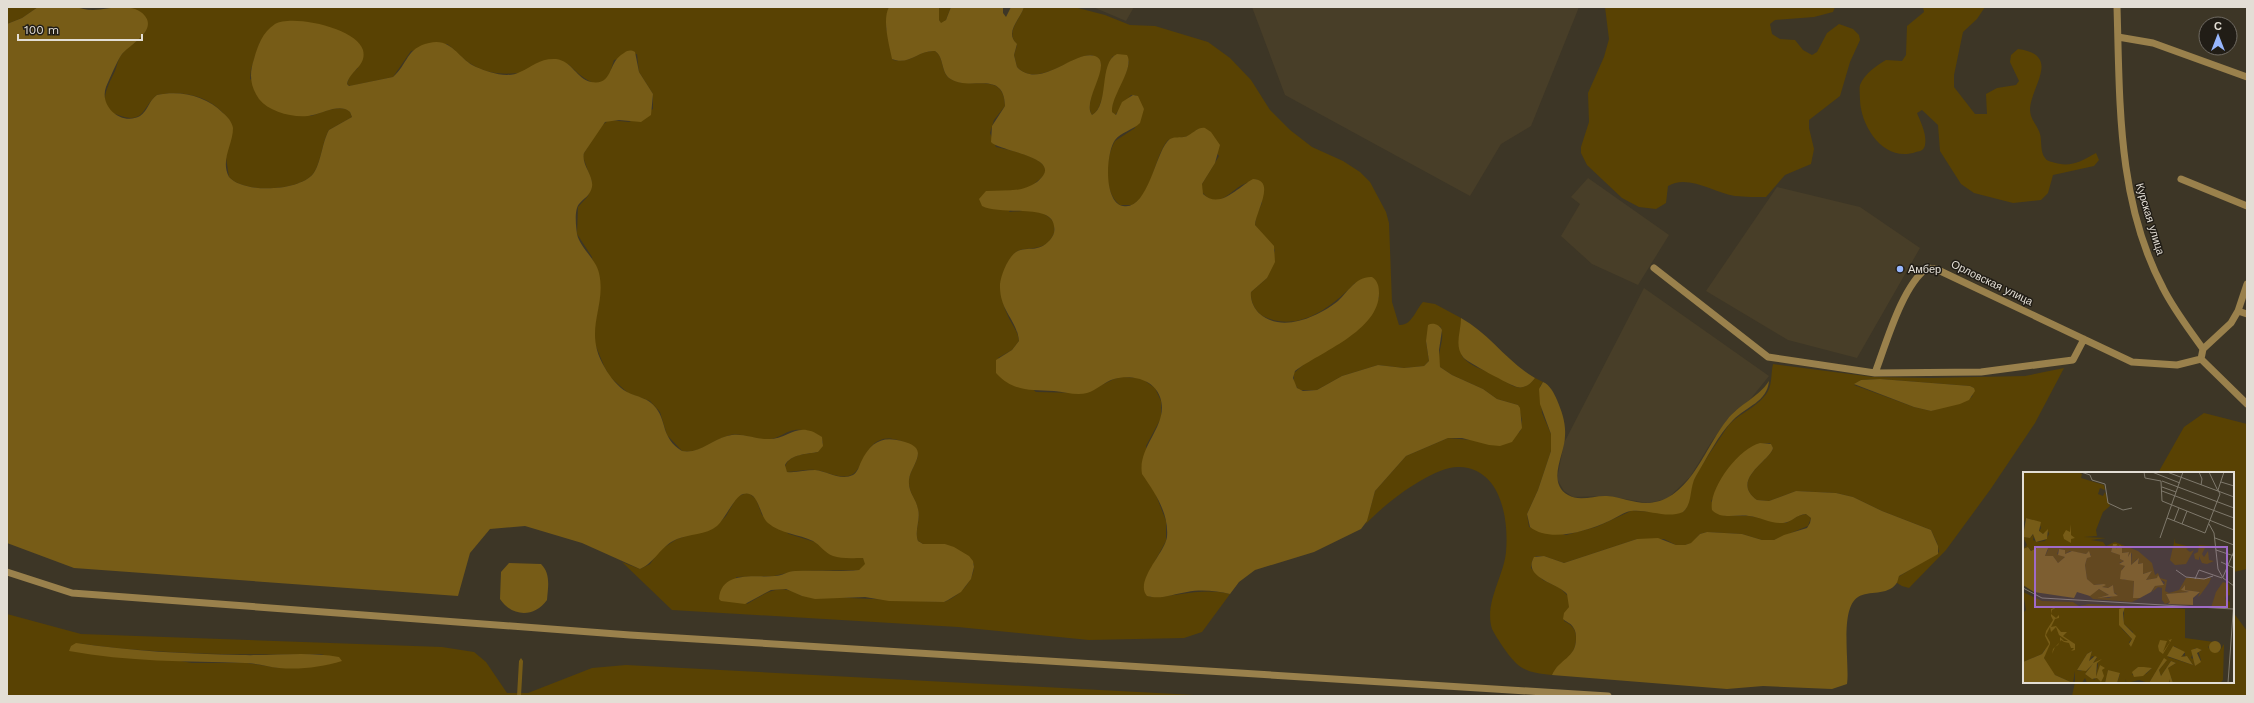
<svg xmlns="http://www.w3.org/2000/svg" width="2254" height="703" viewBox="0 0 2254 703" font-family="'Work Sans',sans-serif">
	<rect width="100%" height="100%" fill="#3d3626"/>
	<path fill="#483e28" d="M1093 7H1134L1126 21Z
		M1252 7H1579L1531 126 1501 144 1470 196 1285 95Z
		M1588 178 1669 235 1638 285 1592 264 1561 236 1580 204 1571 197Z
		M1777 187 1860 207 1920 248 1857 358 1788 340 1706 291Z
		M1644 288 1769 376 1748 402 1735 411 1712 441 1690 477 1667 499 1648 503 1607 496 1573 497 1564 491 1557 479 1564 443Z"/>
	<path fill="#594203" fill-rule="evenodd" d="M7 7H38L22 18 7 24Z
		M121 7H889L886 27 893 60C913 64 917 50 935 51 944 57 941 71 949 78 969 92 1004 69 1005 106L994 120 990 133 996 147C1005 149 1063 160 1040 179 1034 184 1029 189 1021 190L1009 212C1026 211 1043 207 1054 223V233C1044 257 1023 242 1013 255 999 272 998 296 1008 316 1012 325 1018 331 1019 341L1012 350 998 358 1036 392 1085 393 1114 379 1122 377 1141 378 1155 388 1161 401V418L1146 446 1156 495 1166 521V541L1148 574 1144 586 1150 597C1178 597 1201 587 1230 594L1202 632 1184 638 1089 640 958 627 672 610 622 562 640 569 650 564 660 550 677 539 715 527 726 516 737 497 746 493 750 494 756 499 762 515 789 534 815 542 831 555 863 558 866 563 864 568 859 570 795 571 774 576 736 577 747 604C768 592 779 582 802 596L944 602C958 597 975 581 974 564L945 544H923L918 541C914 530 921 520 918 510 916 498 908 493 909 480 910 470 918 462 918 453 912 445 908 443 898 440 865 430 865 470 851 475 839 480 827 471 815 470 806 469 796 472 787 472L785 468C787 454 807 454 818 452L823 443C822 433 804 429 795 430 786 431 778 439 769 439 754 441 742 431 727 436 711 441 700 454 682 451L667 435 660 412 650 401 628 393 610 377 604 366 595 344 594 328 599 303 592 257 577 234 578 207 588 196 592 182 583 157 584 153 601 126 609 120 629 122 653 109V94L639 72 637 54 614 60C612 65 611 73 607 78 597 94 576 71 568 64 537 69 500 83 471 64 462 59 456 50 447 44L411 51 393 77 350 86 347 84 350 75 358 68 260 42 251 69 250 79 311 116C322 113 341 103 350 112L352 117 329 130C322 142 321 164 313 174 299 191 244 194 229 177L226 158 232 126C231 121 227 117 223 113 207 95 181 90 157 95 142 107 145 125 118 115 95 107 108 86 115 71 117 66 118 59 122 54 129 44 143 40 147 27L135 10Z
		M939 7H951L946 20 941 24 939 20Z
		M1024 7H1074L1105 15 1130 25 1155 26 1208 42 1230 58 1251 80 1270 110 1290 130 1312 147 1343 161 1360 172 1370 182 1386 212 1389 223 1392 302 1399 325C1412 326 1416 309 1423 302L1435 304 1461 318 1462 356C1470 367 1483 369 1495 375 1502 378 1509 385 1516 387 1524 389 1531 384 1535 378L1543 382 1540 386 1542 413 1551 434V451L1538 490 1527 514 1529 527 1566 535 1596 527 1631 511 1683 512C1691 505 1688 496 1691 487 1695 473 1719 440 1728 426 1739 413 1759 407 1768 391 1772 384 1771 372 1773 364L1873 377 1930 378 2025 376 2064 368 2035 423 1990 490 1946 550 1909 588 1902 586 1897 583 1898 577 1939 552 1937 543 1931 530 1882 511 1853 497 1836 493 1796 491 1769 501 1757 500C1729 480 1771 460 1773 448L1770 443 1757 444 1711 501 1725 516H1749L1786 523 1798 516 1806 514 1811 518 1808 526 1774 540H1762L1742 534 1707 532 1700 534 1692 543 1685 545H1676L1664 539H1637L1564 563 1544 556H1536L1532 561 1531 568 1543 580 1560 588 1569 597V607L1564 621C1572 625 1576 629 1576 638 1576 657 1562 661 1552 675 1526 673 1518 669 1503 647 1499 641 1495 635 1492 629 1484 603 1504 576 1506 552 1509 519 1501 468 1459 467 1433 466 1384 504 1366 524L1375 491 1406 456 1448 438 1471 440 1520 432 1522 420 1518 405 1497 399 1483 389 1452 375 1440 367C1435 354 1447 338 1440 326L1426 341 1429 361 1424 366 1404 368 1378 365 1342 376 1317 390H1299L1294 383V373L1379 298 1377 283H1355C1333 306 1299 333 1265 317 1256 313 1250 302 1251 292L1267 278 1275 250 1255 225 1256 216 1262 203V185L1256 179C1252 181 1246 183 1242 185 1229 192 1217 211 1202 192V184L1219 156 1198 129 1189 136 1168 140C1153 158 1154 193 1132 205H1120C1103 192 1105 158 1115 141L1135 128 1136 95H1131L1115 115 1112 112C1111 93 1127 79 1129 61L1113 56C1104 70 1106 108 1092 115 1084 104 1100 77 1101 63L1092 55C1071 55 1038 89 1017 67L1014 55 1017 45C1005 31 1019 22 1024 7ZM1880 379 1970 386 1974 388 1972 397 1931 411 1914 407 1854 385 1861 380Z
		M1605 7H1835L1833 12 1814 17 1775 20 1770 24 1772 34 1780 39 1795 40 1803 50 1812 55 1817 52 1827 33 1839 24 1853 29 1859 35 1860 40 1850 62 1840 96 1809 120V128L1814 149 1811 164 1785 175 1766 197C1756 197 1745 197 1735 196 1714 193 1688 174 1668 186L1666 203 1656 209 1639 207 1622 198 1587 165 1581 153V147L1589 122 1588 93 1604 57 1609 39Z
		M1923 7H1985L1977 19 1963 32 1954 75V87L1975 114H1987L1986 94 1997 88 2016 85 2019 81 2010 62 2011 55 2018 49C2062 55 2031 86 2030 109 2030 120 2037 124 2040 134 2042 141 2040 152 2045 158 2047 161 2049 161 2052 162 2070 168 2080 162 2096 153L2099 160 2094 166 2053 175 2048 193 2041 200 2013 203 1974 193 1961 184 1940 151 1938 125 1922 110 1917 113C1921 123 1927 134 1925 145 1924 150 1921 151 1916 152 1885 163 1861 128 1860 100 1860 95 1859 89 1860 85 1865 73 1876 66 1886 60L1902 61 1906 55 1907 26 1924 12Z
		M2204 413 2247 424V569L2234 572 2233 583V473H2158L2184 427Z
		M2233 612 2247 631V696H2072L2075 682H2233Z
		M7 614 81 634 442 647 474 652 486 662 507 693H517V696H7ZM76 643C158 655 242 655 324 654L279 668 247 663H192Z
		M626 665 1213 696H521V693H528L592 668Z"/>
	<path fill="#775c17" d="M38 7C50 7 64 5 75 7 81 8 86 10 93 10 108 10 133 1 145 16 157 31 129 45 122 54 117 61 110 78 106 87 99 106 121 126 140 116 148 111 149 100 157 95 181 90 206 96 223 113 228 117 232 122 233 128 233 145 220 160 229 177 244 194 299 191 313 174 321 164 322 142 329 130L352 117 350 112C340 103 324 113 313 115 297 119 270 113 259 99 250 86 249 74 254 59 258 45 262 33 275 24 292 14 357 28 363 50 367 66 350 70 347 84L349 86 393 77C408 64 406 48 429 43 452 37 458 59 476 67 488 72 507 79 520 72 533 66 540 58 556 59 572 61 577 79 591 82 614 86 607 62 624 53 628 50 631 50 635 52L639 72 653 94 651 115 641 122 619 120 605 122 584 153C581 165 594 175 592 187 590 196 584 198 579 204 574 210 576 227 577 234 580 248 596 259 599 273 607 308 582 330 605 368 610 377 618 387 627 392 637 397 649 398 656 408 667 422 661 438 682 451 700 454 711 440 727 436 742 432 753 439 767 439 789 440 797 419 822 437L823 446 818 452C807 454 791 454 785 465L787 472C796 473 805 470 815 470 827 471 840 481 853 475 858 472 859 466 861 462 871 441 883 435 905 442 911 444 917 446 918 453 918 462 910 470 909 480 908 493 916 498 918 509 921 520 914 530 918 541L923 544H945L954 547 969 556 973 561 974 567 971 579 961 592 948 600 944 602 889 601 865 597 815 599 802 596 786 589 771 590 745 604 721 601 719 599C721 570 756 578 775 576 782 576 788 571 795 571 816 570 838 572 859 570L865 564 863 558C854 558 841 559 833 556 825 553 820 545 813 541 799 534 781 534 768 523 759 516 759 489 743 494 735 496 725 519 717 526 706 535 689 534 677 539 660 546 656 562 640 569L582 543 525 526 490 529 470 553 458 596 74 568 7 543V24L22 18Z
		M889 7H939V20L941 23 946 20 951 7H1003V13L1006 17 1011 7H1024C1020 20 1004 32 1017 44L1014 55 1017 67C1040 91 1075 49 1095 56 1114 63 1081 101 1092 115 1110 105 1098 63 1117 54L1127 55C1135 68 1111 95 1112 112L1116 115 1122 102 1133 95 1138 96 1144 109 1140 123C1133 130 1121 132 1115 140 1106 152 1103 202 1123 206 1147 211 1155 156 1167 142 1173 134 1182 140 1189 135 1195 132 1198 127 1205 128L1211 132 1220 145 1215 163 1202 184 1203 194C1220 210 1238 187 1253 179 1277 180 1255 213 1255 225L1274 246 1275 262 1267 278 1251 292C1250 300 1254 309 1260 314 1282 333 1318 317 1338 301 1348 292 1356 276 1372 277 1378 281 1379 287 1379 293 1379 331 1320 352 1295 371L1293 378 1297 388 1303 391 1317 390 1342 376 1378 365 1404 368 1424 366 1429 361 1426 341 1428 325C1433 322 1440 325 1442 330L1439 350 1440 367 1452 375 1483 389 1497 399 1518 405 1520 408 1522 428 1512 442 1500 446 1489 445 1462 438H1448L1406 456 1375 491 1367 521 1361 529 1314 552 1255 570 1239 582 1230 594C1217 591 1201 589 1187 592 1173 594 1161 600 1147 596 1134 581 1165 553 1167 537 1169 513 1155 493 1142 474 1137 446 1170 425 1160 397 1154 379 1131 374 1114 379 1104 382 1097 390 1087 393 1077 396 1065 392 1054 391 1031 390 1013 392 996 373V360L1012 350 1019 341C1017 319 999 311 1000 284 1001 275 1008 257 1016 252 1029 245 1037 254 1050 240 1054 235 1055 232 1054 226 1052 203 1001 216 982 206L979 199 986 191C1004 190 1022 193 1037 182 1068 157 1000 152 991 142L992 126 1005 106C1004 68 969 93 949 78 941 71 944 57 935 51 918 50 909 66 892 59 889 44 882 20 889 7Z
		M1461 318C1490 334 1507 362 1535 378 1531 384 1524 389 1517 387 1512 386 1465 361 1463 357 1454 345 1461 332 1461 318Z
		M1880 379 1970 386 1974 388 1975 391 1969 400 1960 404 1931 411 1914 407 1854 384 1861 380Z
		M1769 381C1767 402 1747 406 1733 420 1718 435 1707 458 1696 476 1689 487 1693 504 1683 512 1666 519 1649 509 1631 511 1624 512 1616 518 1609 521 1587 531 1550 543 1530 527L1527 514 1538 490 1551 451V434L1540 404 1539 389 1543 382C1550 385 1554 393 1557 400 1562 412 1566 423 1565 436 1565 454 1546 482 1568 495 1580 502 1595 495 1607 496 1622 497 1635 504 1649 503 1690 500 1705 447 1727 420 1739 404 1758 398 1769 381Z
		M1760 443 1771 444 1773 448C1771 460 1729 480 1757 500L1769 501 1796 491 1836 493 1853 497 1882 511 1931 530 1938 546V554L1899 576C1898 578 1898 582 1896 584 1887 596 1869 590 1858 597 1839 609 1850 664 1847 684L1832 689 1763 686 1727 689 1552 675C1559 659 1576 658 1576 639 1576 635 1576 631 1573 627 1571 623 1566 622 1563 619L1564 613 1569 607 1567 594C1558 583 1522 578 1534 557L1544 556 1564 563 1637 539 1658 538 1676 545H1685L1691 543 1700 534 1707 532 1742 534 1762 540H1774L1784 535 1807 528 1810 523 1811 518 1806 514C1797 514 1791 523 1783 523 1771 524 1760 517 1749 516 1737 514 1721 520 1712 510 1708 489 1739 448 1760 443Z
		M509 563 541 564C551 574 548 587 547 600 534 618 512 617 500 599L501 572Z
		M76 643C130 651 187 654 241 655 274 656 307 651 339 657L342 661C322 667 300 670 279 668 268 667 257 663 245 663 187 661 127 662 69 651L71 646Z
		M521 658 523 661 521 696H517L519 661Z"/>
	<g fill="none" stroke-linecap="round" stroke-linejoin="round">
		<path stroke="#9a814c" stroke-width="7" d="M2117 7C2120 103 2117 201 2163 288 2174 310 2189 329 2203 349L2201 359 2247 404
			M2118 37 2153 43 2247 77
			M2181 179 2247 206
			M1654 268 1768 357 1875 373 1981 372 2073 360 2084 339
			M2238 311 2247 314
			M2203 349 2231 323 2238 311 2247 284
			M1875 373C1886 344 1902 286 1927 268L1936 269 2132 362 2177 365 2201 359
			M7 572 72 593 630 635 1608 696"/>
	</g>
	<circle fill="#97b6fd" stroke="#211d16" stroke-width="1.5" cx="1900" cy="269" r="4"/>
	<g text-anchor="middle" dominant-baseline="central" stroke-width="3" stroke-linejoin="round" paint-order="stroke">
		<g font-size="11" fill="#e3ded5" stroke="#211d16">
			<text transform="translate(2150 219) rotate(73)">Курская улица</text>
			<text transform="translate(1992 283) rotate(26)">Орловская улица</text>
		</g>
		<g font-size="11" fill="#e3ded5" stroke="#211d16" text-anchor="start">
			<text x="1908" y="269">Амбер</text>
		</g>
	</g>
	<g transform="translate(2023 472)">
		<rect width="211" height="211" fill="#3d3626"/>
		<path d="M0 0H55L59 2 58 6 81 13 82 18 77 16 75 22 80 24 82 20 87 34 80 40 73 58 74 64 61 65 83 66 68 68 80 70 83 74 92 70 115 79 129 91 132 103 135 101 137 106 144 108 142 119 146 121 156 118 163 106H188L186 111 178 122 175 125 177 120 162 118V113L159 116 161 119 166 120 143 122 147 130 142 132 139 128V116L135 115 129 120 132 114 141 113 142 110 135 106V103L134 106 123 108 129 99 120 102V91L115 92 116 88 114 87 108 93 109 81 105 85 106 80 99 81 98 74H94L92 77 94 72H90L88 80 98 83 97 87 101 89 96 91 102 94 99 97V105L101 108H111L110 125 117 126 109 130 70 127 65 123 76 117 86 123 78 125 86 126 94 122 91 121 90 113 85 116 79 115 81 112 70 113 64 107 62 93 64 86 68 83 65 80 63 82 47 79 42 82V78L36 77 34 82 42 85 35 91 30 84H22L25 78 22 76 9 79 5 75 0 77 4 73 0 65 7 66 11 62 10 68 15 70 22 69 26 62 25 59 20 62 16 60 18 56 16 50 3 46 0 52ZM152 66V71L168 75 163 77 167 80 171 78 163 92 152 93 147 88ZM176 73 187 74 182 76 179 82 181 85 185 79 186 88 191 89 184 92 179 91 176 84V88L172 87 171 82 175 80ZM200 110 206 112 207 123 203 124 202 127 207 130V136H188L193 120ZM0 120 19 129 50 130 56 134 66 132 162 137V166L191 170 185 175 189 180H196L201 172 200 208 197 211H150L148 205 146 211 145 196 153 191 148 189 138 204 136 198 143 189 141 187 126 211 116 208 104 211 102 207 103 211H94L97 202 85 198 84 206H90V208L83 206 82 211H64L62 206 59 211H52V199L50 211 32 203 25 195 21 186 22 177 19 182 0 190V141L3 138ZM101 137V152L110 160 108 175 106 170 109 167 99 157 96 147V140ZM151 174 162 181V184L157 183V189L158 185 164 184 170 193 145 185ZM172 176 179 178 176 180 175 178 178 188 172 194 171 187 168 186ZM69 179 65 190 69 184 74 186 70 191 74 190 75 193 72 208 62 202 70 192 63 199 61 196 58 199 54 198 64 182ZM115 195 125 196H129L123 202 109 203Z" fill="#594203" fill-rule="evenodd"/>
		<path d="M3 46 18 50 16 59 20 62 25 57 24 67 13 70 10 62 7 66 0 65ZM48 52V63L52 66 48 67V71L41 67 40 63 43 58 47 60ZM90 72H94L93 77 95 73V75L97 73 99 75V81L106 80 105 85 108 80V93L116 86 115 92 120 91V102L129 99 123 108 134 106 135 103 141 113 132 114 128 120 117 126H110L111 109 97 107 98 99 102 94 96 92 101 89 97 87V83L88 80ZM5 75 8 79 16 75 25 76 22 84H30L35 91 42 85 35 83 36 77 42 78V82L49 79 63 82 66 79 68 85 64 86 62 93 64 107 71 113 81 112 83 113 79 115 85 116 90 113 91 121 95 124 74 126 86 123 76 117 67 124 54 120 51 126 11 120 0 113V77ZM162 113V118L177 120 170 126V133L145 132 147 130 143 122 166 120 158 118ZM34 135 29 138 28 142 33 146 36 143V146L32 147 28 155 33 154 38 160H44L40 164 52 172V178L48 179 51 176H48L46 171 41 170 38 168 35 173 32 175 29 182 30 177 37 170V165L41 169H45L36 163 33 155 28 160 27 155 23 163 27 170V172L21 186 32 203 50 211H0V190L19 182 26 172 22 164 23 159 30 148 28 144V137ZM102 135 100 141 101 152 113 164 108 175 106 172 109 167 96 153V137ZM144 165 146 168 149 167 140 182 136 179 135 174 137 168 144 169 140 180 147 170ZM186 175a6 6 0 1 1 12 0a6 6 0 1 1-12 0ZM150 174 162 180 158 185 164 184 170 193 144 184ZM174 176 179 178 174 181 178 190 172 194 168 178ZM69 179 66 189 72 184 74 185 70 191 79 187 74 191 73 205 77 193 82 196 79 198 81 204 78 210 74 206 69 207 62 202 70 192 63 199 54 198 64 182ZM141 186 144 188 136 198 138 204 148 189 153 191 145 196 150 211H147V207L146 211H126ZM115 195H121L129 196 120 204 111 205 109 200ZM85 198 97 201 94 211H82Z" fill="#775c17"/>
		<path fill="none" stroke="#7f796c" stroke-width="1" d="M58 0 67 3 69 8 82 12 85 31 100 38 109 36M121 0 122 6 138 9 139 29 211 58M129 0 157 11M144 0 211 25M176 0 179 7 178 13M186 0 195 19M139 9 211 36M198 10 211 14M139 15 153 20M139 19 211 46M144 46 182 61 197 22 195 18 201 0M151 49 156 36M159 52 164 39M186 52 191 61 195 97 200 106 211 114M137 66 160 0M192 66 211 73M193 78 211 84M198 90 211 96M153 98 163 105 181 107 190 104M200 105 211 79M172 107 176 98 199 106M0 116 19 126 210 137M205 211 211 128"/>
		<path fill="#9f6ac7" fill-opacity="0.15" stroke="#9f6ac7" stroke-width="2" d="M12 75H204V135H12Z"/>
		<rect width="211" height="211" fill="none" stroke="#e3ded5" stroke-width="2"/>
	</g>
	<rect width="2254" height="703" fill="none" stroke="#e3ded5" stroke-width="16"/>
	<g transform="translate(2218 36)"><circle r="19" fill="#211d16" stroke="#6f6a62"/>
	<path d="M0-3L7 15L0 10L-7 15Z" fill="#97b6fd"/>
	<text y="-6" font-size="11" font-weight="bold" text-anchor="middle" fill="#e3ded5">С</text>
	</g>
	<path d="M18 34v6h124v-6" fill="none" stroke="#e3ded5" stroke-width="2"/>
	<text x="24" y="34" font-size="12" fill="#e3ded5" stroke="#211d16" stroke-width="3" paint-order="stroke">100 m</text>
</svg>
